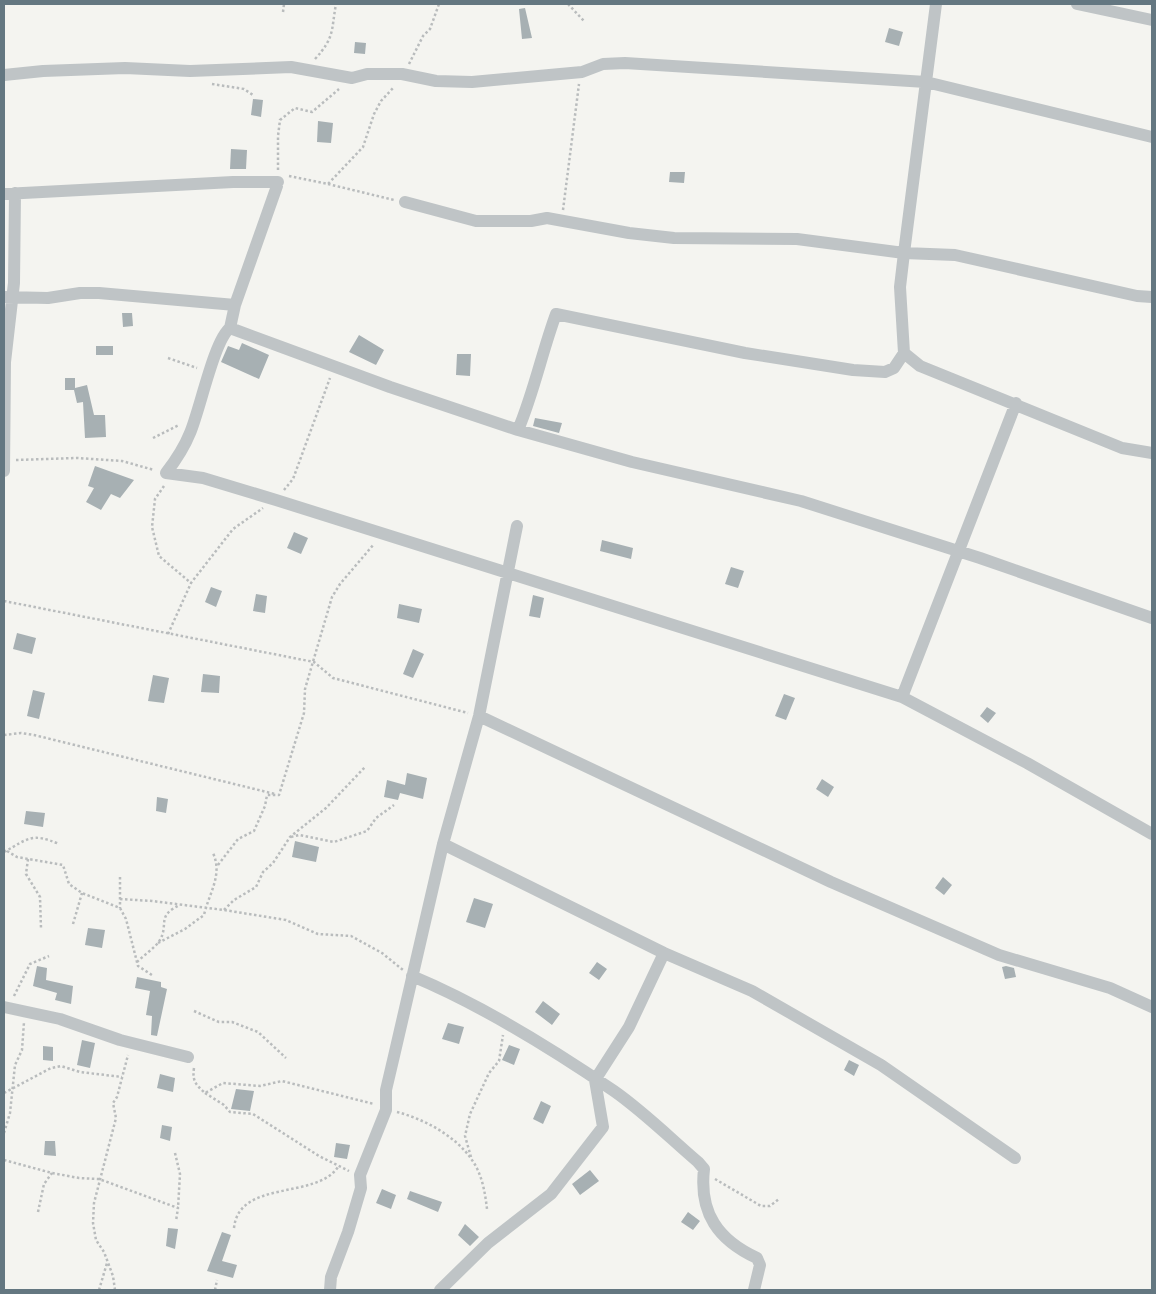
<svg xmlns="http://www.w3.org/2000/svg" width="1156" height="1294" viewBox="0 0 1156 1294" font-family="'Roboto Condensed',sans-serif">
	<rect width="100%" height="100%" fill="#f4f4f0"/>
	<path fill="#a7b0b3" d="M525 8 532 38 522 39 519 9Z
		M889 28 903 32 899 46 885 42Z
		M355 42 366 43 365 54 354 53Z
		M253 99 263 100 261 117 251 115Z
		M318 121 333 123 331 143 317 142Z
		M231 149 247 150 246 169H230Z
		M670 172H685L684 183 669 182Z
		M122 313H132L133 326 123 327Z
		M359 335 384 350 376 365 349 352Z
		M242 343 269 355 259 379 221 362 228 346 239 350Z
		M96 346H113V355H96Z
		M457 354H471L470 376 456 375Z
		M65 378H75V388L87 385 94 415H105L106 437 85 438 83 402 77 403 74 390H65Z
		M535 418 562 423 559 433 533 426Z
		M95 466 134 480 120 498 111 494 101 510 86 502 94 488 88 486Z
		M294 532 308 538 301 554 287 548Z
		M602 540 633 548 631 559 600 551Z
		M731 567 744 571 738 588 725 584Z
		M211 587 222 591 216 607 205 602Z
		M256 594 267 596 265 613 253 611Z
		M533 595 544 598 540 618 529 616Z
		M399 604 422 609 419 623 397 618Z
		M17 633 36 638 32 654 13 649Z
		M413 649 424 654 413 678 403 674Z
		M203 674 220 676 219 693 201 692Z
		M153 675 169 678 164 703 148 701Z
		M33 690 45 693 39 719 27 716Z
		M784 694 795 698 786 720 775 716Z
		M987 707 996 713 988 723 980 716Z
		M407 773 427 778 423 799 400 793 398 800 384 797 387 780 405 785Z
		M822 779 834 787 828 797 816 789Z
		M157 797 168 799 166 813 156 811Z
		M26 811 45 813 43 827 24 824Z
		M295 841 319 847 316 862 292 857Z
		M943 877 952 885 944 895 935 888Z
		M474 898 493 904 485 928 466 922Z
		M88 928 105 930 102 948 85 945Z
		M597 962 607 969 599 980 589 973Z
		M37 966 47 968 46 980 73 986 71 1004 55 1000 57 993 33 986Z
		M1006 966 1014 968 1016 977 1005 979 1002 967Z
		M137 977 161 982V987L167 989 157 1036 151 1035 152 1016 146 1015 150 991 135 988Z
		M543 1001 560 1014 552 1025 535 1012Z
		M448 1023 464 1027 459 1044 442 1039Z
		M82 1040 95 1043 90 1068 77 1065Z
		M509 1045 520 1049 514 1065 502 1060Z
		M43 1046 53 1047V1061L43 1060Z
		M849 1060 859 1065 854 1076 844 1070Z
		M160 1074 175 1078 173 1092 157 1088Z
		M236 1089 254 1091 250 1111 231 1109Z
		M541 1101 551 1106 543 1124 533 1119Z
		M162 1125 172 1127 170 1141 160 1138Z
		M45 1141H55L56 1156 44 1155Z
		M336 1143 350 1145 347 1159 334 1157Z
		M590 1170 599 1181 580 1195 572 1184Z
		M382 1189 396 1195 391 1209 376 1203Z
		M410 1191 442 1202 438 1212 407 1199Z
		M688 1212 700 1221 693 1230 681 1222Z
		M465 1224 479 1237 470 1246 458 1235Z
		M168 1228 178 1229 175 1249 166 1246Z
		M222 1232 231 1235 222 1261 237 1265 233 1278 207 1271Z"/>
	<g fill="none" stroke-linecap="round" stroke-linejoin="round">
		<path stroke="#b9bcbd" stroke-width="2.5" stroke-dasharray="2.5 2.5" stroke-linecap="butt" d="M568 4 584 21
			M283 12 284 4
			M315 59C335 37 331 31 336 4
			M409 64 423 36 430 29 439 4
			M212 84 244 89 253 95
			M278 170V136L280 120 295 108 312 112 339 89
			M289 176 328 184 363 147 374 114 381 101 394 87
			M328 184 394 200
			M563 210 579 84
			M168 358 197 368
			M153 438 179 425
			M16 460 77 458 122 461 154 470
			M164 486 155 499 152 527 159 556 191 583
			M284 490 293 479 330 378
			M4 601 314 662 333 678 468 713
			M168 634 191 583 233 529 263 508
			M4 735 21 733 34 735 275 794
			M291 837 299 835 334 842 367 831 376 818 394 805
			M7 851 17 857 63 865 69 884 82 893 120 908 126 919 138 966 152 975
			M4 852C28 839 31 832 59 844
			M28 859 26 874 40 897 41 928
			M218 865 238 839 254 831 265 806 267 795H279L304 713 305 689 332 597 340 584 374 544
			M120 877V908
			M120 899 152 901 224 910 286 920 318 934 351 936 382 953 403 970
			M224 910 234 900 256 887 263 872 273 863 290 837 326 808 365 767
			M73 924 82 893
			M158 943 185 929 204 915C209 893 223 875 213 853
			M137 962C144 955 155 948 160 940 169 924 156 916 180 905
			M14 996 30 964 49 956
			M194 1011 219 1022H232L258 1032 286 1058
			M194 1068C192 1081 196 1085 205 1093L223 1083 260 1086 282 1081 374 1104
			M4 1093 51 1068 61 1066 80 1072 122 1077
			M205 1093 224 1105 230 1112 253 1114 319 1156 349 1171
			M397 1112C424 1119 456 1136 472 1160 482 1174 485 1192 487 1209
			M4 1133 10 1113 15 1065 22 1050 24 1022
			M175 1153 180 1174 178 1208
			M471 1157 465 1136 470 1114 489 1073 499 1061 503 1035
			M4 1160 52 1173 79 1178 99 1179 178 1208 176 1221
			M715 1179 761 1206H770L779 1199
			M38 1212 44 1184 52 1173
			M234 1228C239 1179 316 1200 338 1167
			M99 1290 107 1263
			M115 1290 113 1276 104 1252 96 1240 93 1223 94 1203 116 1118 113 1103 117 1097 128 1055
			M215 1290 217 1280"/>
		<path stroke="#bfc4c6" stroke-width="12" d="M1077 4 1152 20
			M4 75 43 71 125 68 190 71 291 67 352 78 367 74H402L436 81 472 82 582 72 603 64 625 63 926 82 1152 137
			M277 186 235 305 230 328 390 387 518 430 632 462 801 501 980 558 1152 618
			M4 194 233 182H278
			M405 202 476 221H531L547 218 629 233 674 238 797 239 904 253 936 4
			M4 297 48 298 80 293H99L235 305
			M230 328C214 340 200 410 190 433 184 448 176 460 166 473L203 478 276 500 902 697 1027 763 1152 834
			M904 353 920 366 1122 448 1152 453
			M518 430C534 392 542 352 556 314L745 353 853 370 885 372 894 368 904 353 900 287 904 253 955 255 1137 296 1152 297
			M4 471 5 362 14 283 15 193
			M902 697 1016 403
			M479 716 831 882 999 955 1110 988 1152 1007
			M443 844 664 953 752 991 881 1065 1015 1158
			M412 976C482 1005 551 1048 614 1091 644 1112 671 1139 698 1162L704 1169C699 1213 718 1240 757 1258L760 1265 754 1290
			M4 1007 60 1019 120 1040 188 1057
			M330 1290 331 1277 348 1232 361 1188 360 1175 386 1110V1090L394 1056 443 844 479 716 517 526
			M440 1290 488 1243 551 1194 603 1127 595 1080 629 1027 664 953"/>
	</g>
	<rect width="1156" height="1294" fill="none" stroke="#647781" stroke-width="10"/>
</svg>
